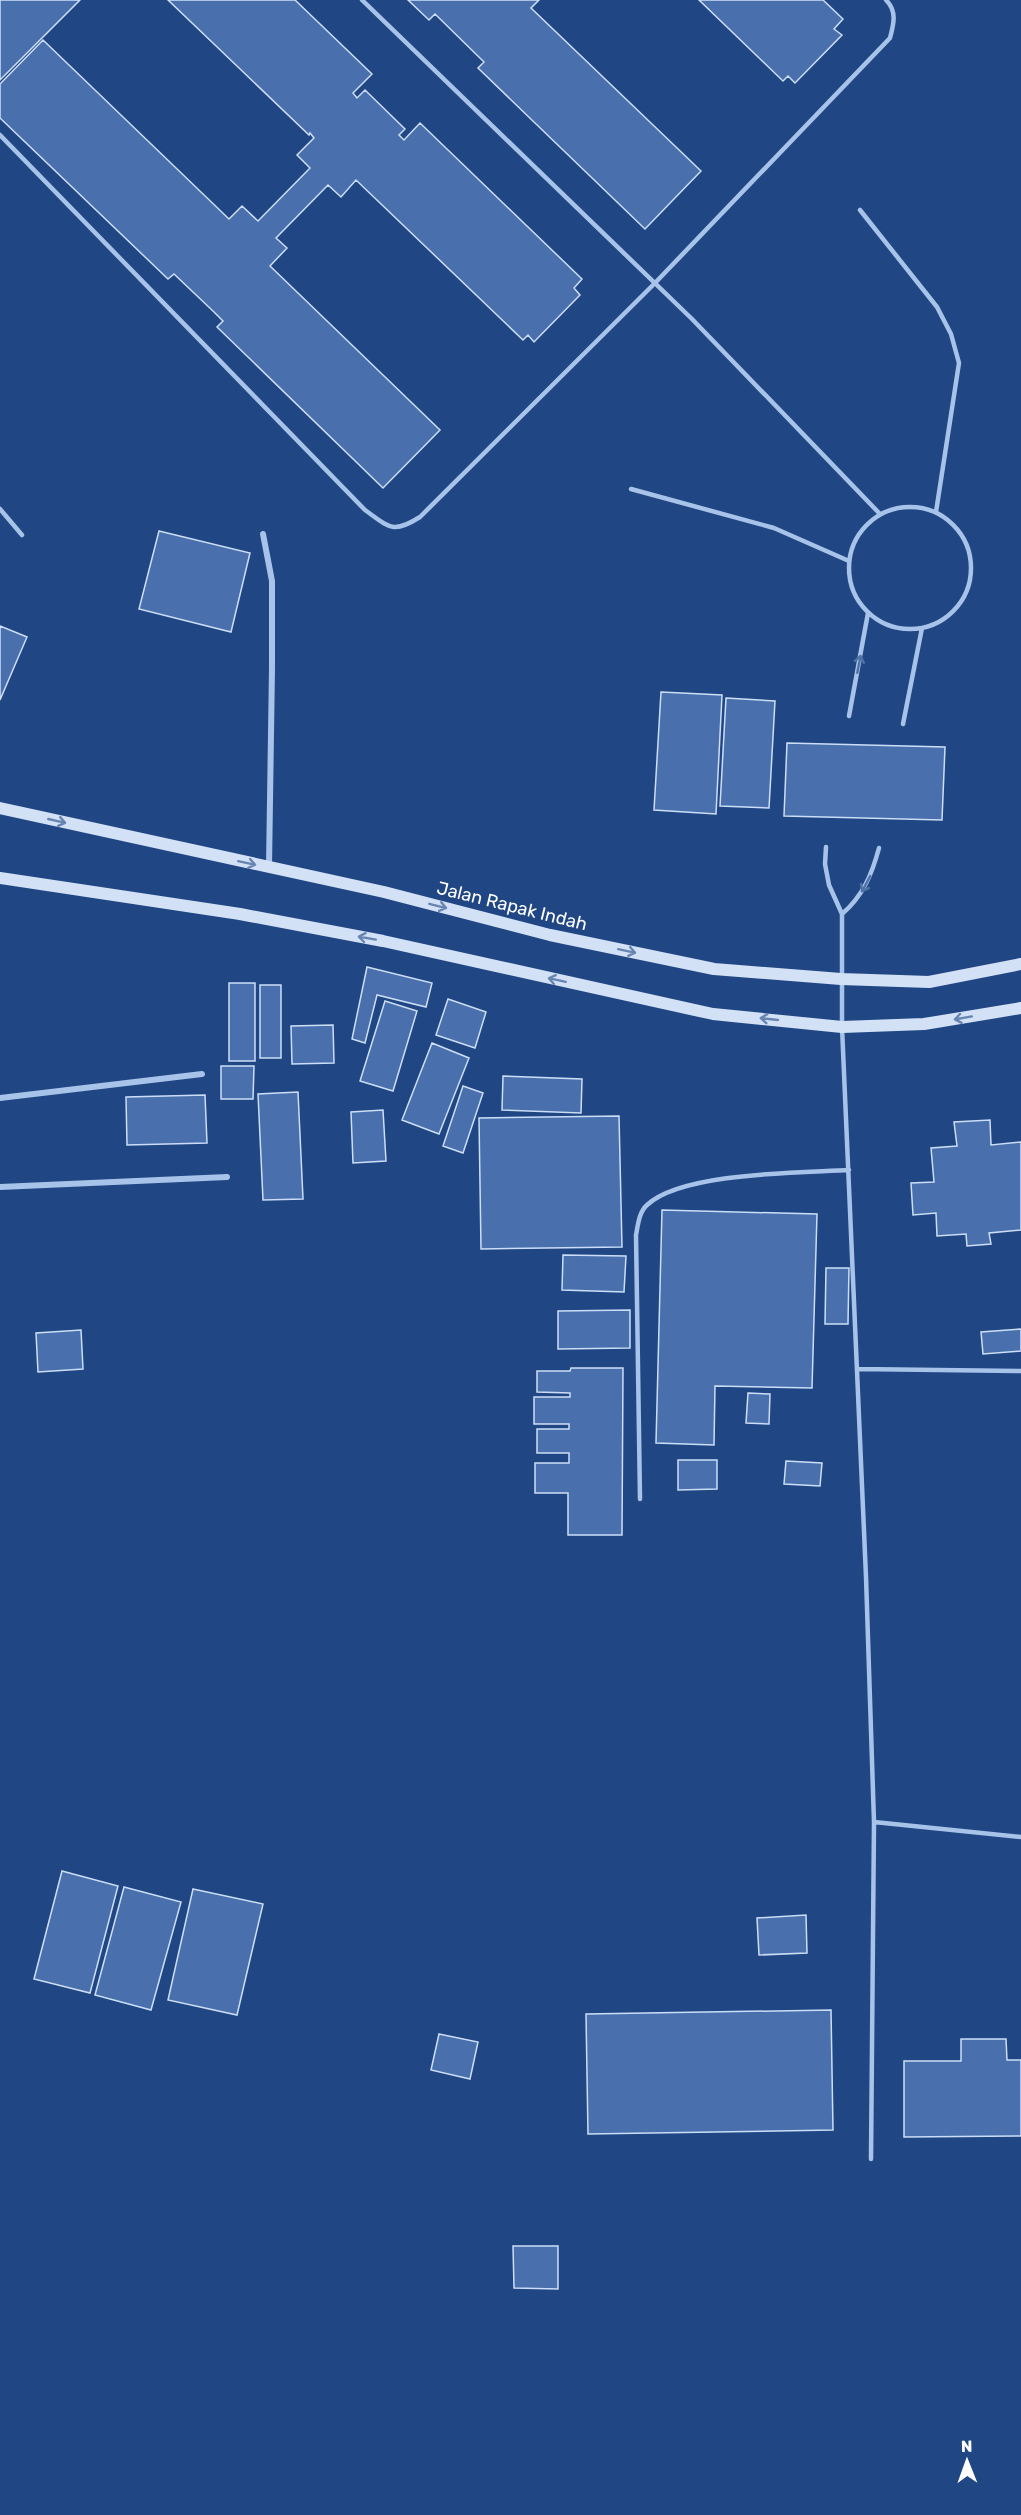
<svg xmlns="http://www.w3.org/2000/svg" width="1021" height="2515" viewBox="0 0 1021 2515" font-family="Rubik,sans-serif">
	<rect width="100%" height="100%" fill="#204784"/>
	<path fill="#4970ac" stroke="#ccdef7" stroke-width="1.5" d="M0 0H80L0 80Z
		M168 0H295L372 74 353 93 357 98 365 90 405 129 399 135 404 140 420 123 582 279 574 288 580 295 534 342 528 335 523 340 356 180 341 197 328 185 276 238 287 248 270 266 440 430 383 488 217 327 223 321 214 312 174 274 168 279 0 118V84L43 40 229 219 242 206 258 221 310 168 297 155 314 138 310 133 309 135Z
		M408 0H539L531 8 701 171 645 229 478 68 484 62 435 14 429 20Z
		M699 0H823L843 19 834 29 842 35 795 83 788 76 783 81Z
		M159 531 250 553 231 632 139 609Z
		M0 626 27 637 0 700Z
		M661 692 722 695 716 814 654 810Z
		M726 698 775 701 769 808 720 806Z
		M787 743 945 747 942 820 784 816Z
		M367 967 432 983 426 1007 377 995 365 1043 352 1039Z
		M229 983H255V1061H229Z
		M260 985H281V1058H260Z
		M448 999 486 1012 475 1048 436 1035Z
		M385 1001 417 1011 393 1091 360 1081Z
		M333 1025 334 1063 292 1064 291 1026Z
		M432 1043 469 1058 439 1134 402 1120Z
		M221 1066H254L253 1099H221Z
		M503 1076 582 1079 581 1113 502 1110Z
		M463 1086 483 1093 463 1153 443 1146Z
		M298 1092 303 1199 263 1200 258 1094Z
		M205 1095 207 1143 127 1145 126 1097Z
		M383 1110 386 1161 353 1163 351 1112Z
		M619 1116 622 1247 481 1249 479 1118Z
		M990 1120 991 1145 1021 1142V1230L989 1233 991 1244 967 1246 966 1234 937 1236 936 1213 913 1215 911 1183 934 1182 931 1148 957 1146 954 1122Z
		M662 1210 817 1214 812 1388 715 1386 714 1445 656 1443Z
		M563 1255 626 1256 624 1292 562 1290Z
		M826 1268H849L848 1324H825Z
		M630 1310V1348L558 1349V1311Z
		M1021 1329V1351L983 1354 981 1332Z
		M81 1330 83 1369 38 1372 36 1333Z
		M571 1368H623L622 1535H568V1493H535V1463H569V1453H537V1429H569V1424H534V1397H570V1393L537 1392V1371H570Z
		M748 1393 770 1394 769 1424 746 1423Z
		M678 1460H717V1489L678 1490Z
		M786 1461 822 1463 820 1486 784 1484Z
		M62 1871 118 1886 90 1993 34 1979Z
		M124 1887 181 1902 151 2010 95 1995Z
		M193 1889 263 1904 237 2015 168 2000Z
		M806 1915 807 1953 759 1955 757 1918Z
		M831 2010 833 2130 588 2134 586 2014Z
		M439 2034 478 2042 470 2079 431 2070Z
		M961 2039H1006L1007 2060H1021V2136L904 2137V2061H961Z
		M513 2246H558V2289L514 2288Z"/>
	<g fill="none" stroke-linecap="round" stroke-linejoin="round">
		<path stroke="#a8c3e9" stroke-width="4.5" d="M362 0 692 319 880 514
			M0 135 365 510C390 528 393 534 420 517L655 283 890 38C894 23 897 11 886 0
			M860 210 937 307 951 334 959 363 936 512
			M631 489 774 528 849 561
			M849 568a61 61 0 1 1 122 0a61 61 0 1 1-122 0Z
			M0 509 22 535
			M849 716 868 613
			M903 724 922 628
			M826 847 825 864 829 885 842 914V1027L866 1577 874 1822 871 2159
			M842 914C863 896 872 874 879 848
			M858 1369 1021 1371
			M640 1499 636 1235C638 1225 639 1212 647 1205 682 1172 800 1173 849 1170
			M874 1822 1021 1837"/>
		<path stroke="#a8c3e9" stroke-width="6" d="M263 534 272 581V668L269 867
			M0 1098 202 1074
			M0 1187 227 1177"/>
		<path stroke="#d3e1f7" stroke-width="12" d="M0 808 384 892 550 935 714 969 841 979 929 982 1021 964
			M0 878 240 914 383 941 713 1014 842 1027 924 1024 1021 1008"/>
	</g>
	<defs><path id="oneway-shaft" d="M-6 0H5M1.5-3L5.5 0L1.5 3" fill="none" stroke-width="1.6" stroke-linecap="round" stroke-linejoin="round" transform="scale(1.5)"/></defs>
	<g stroke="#5072a7">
		<use href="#oneway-shaft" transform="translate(859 664) rotate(-79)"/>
		<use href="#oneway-shaft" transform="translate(866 884) rotate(118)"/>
	</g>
	<g stroke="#6885b2">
		<use href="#oneway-shaft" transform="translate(57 821) rotate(13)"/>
		<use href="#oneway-shaft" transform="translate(247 863) rotate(12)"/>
		<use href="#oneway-shaft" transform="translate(438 906) rotate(14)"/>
		<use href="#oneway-shaft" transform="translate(367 938) rotate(-170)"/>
		<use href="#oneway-shaft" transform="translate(627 951) rotate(12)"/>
		<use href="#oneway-shaft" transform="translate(557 980) rotate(-168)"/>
		<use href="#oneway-shaft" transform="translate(963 1018) rotate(170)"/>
		<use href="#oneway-shaft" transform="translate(769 1019) rotate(-174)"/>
	</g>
	<g text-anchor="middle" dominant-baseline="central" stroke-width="5" stroke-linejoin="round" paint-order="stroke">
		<g font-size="18" fill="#fff" stroke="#204784">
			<text transform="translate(512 906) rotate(14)">Jalan Rapak Indah</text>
		</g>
	</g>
	<g transform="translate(967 2461) rotate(359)" stroke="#204784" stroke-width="4.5" paint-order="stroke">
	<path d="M0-4.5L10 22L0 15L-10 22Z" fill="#ffffff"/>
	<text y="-9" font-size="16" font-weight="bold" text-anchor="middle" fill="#ffffff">N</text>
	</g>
</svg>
